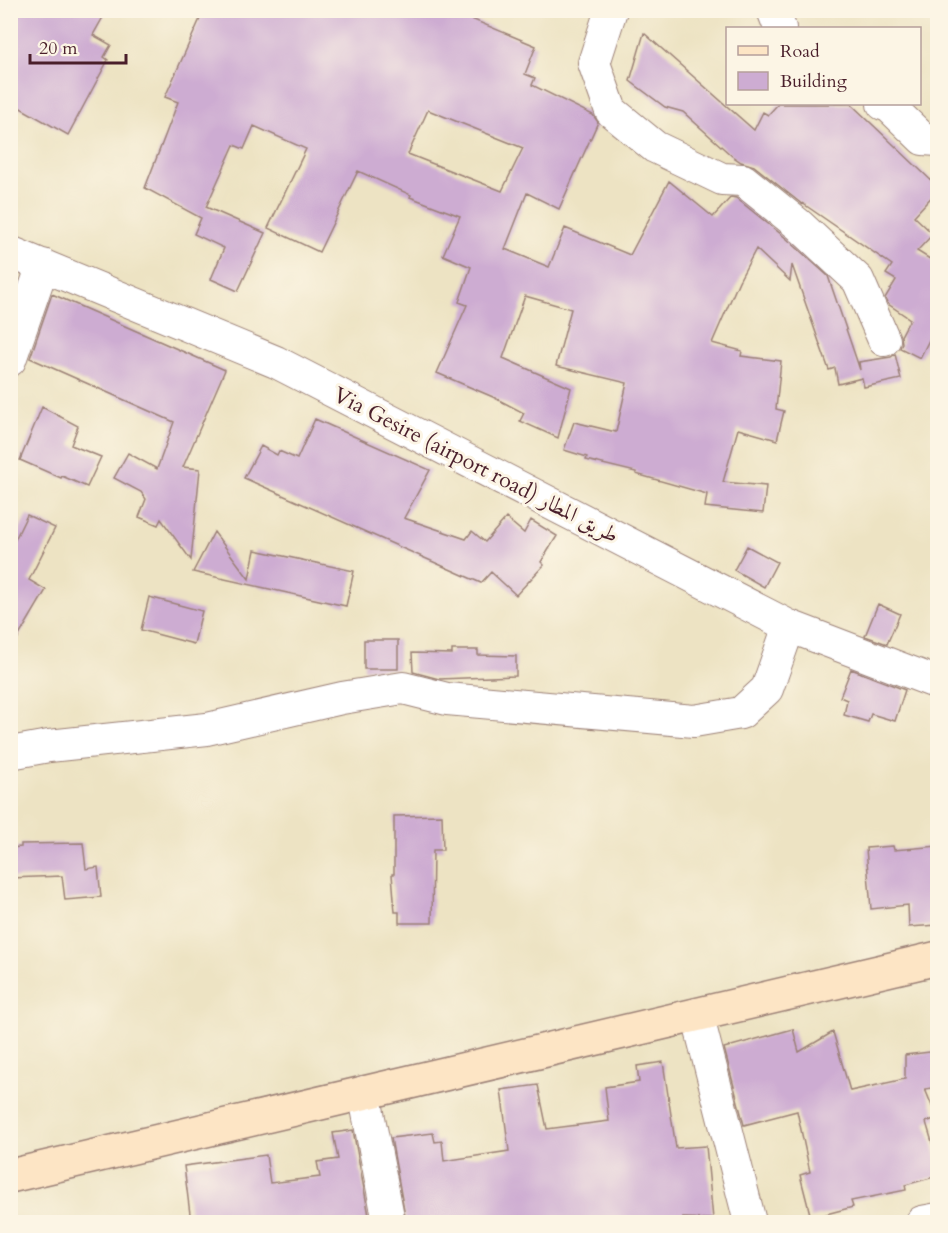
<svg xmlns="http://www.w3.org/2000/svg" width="948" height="1233" viewBox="0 0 948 1233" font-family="Cardo,Amiri,serif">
	<rect width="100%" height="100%" fill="#fcf5e5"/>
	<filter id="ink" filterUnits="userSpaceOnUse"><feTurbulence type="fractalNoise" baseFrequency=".0167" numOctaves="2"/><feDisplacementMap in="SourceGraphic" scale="12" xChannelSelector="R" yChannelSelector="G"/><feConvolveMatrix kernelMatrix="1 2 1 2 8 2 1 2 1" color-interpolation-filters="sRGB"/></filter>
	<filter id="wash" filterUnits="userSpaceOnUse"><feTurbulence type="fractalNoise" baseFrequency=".008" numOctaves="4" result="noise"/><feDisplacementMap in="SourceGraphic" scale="24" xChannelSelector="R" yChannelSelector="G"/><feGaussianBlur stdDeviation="1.35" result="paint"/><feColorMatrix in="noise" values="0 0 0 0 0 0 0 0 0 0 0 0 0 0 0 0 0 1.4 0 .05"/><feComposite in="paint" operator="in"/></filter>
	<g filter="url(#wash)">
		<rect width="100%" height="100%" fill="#ede3c3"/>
		<g id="blocks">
			<path fill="#cdacd2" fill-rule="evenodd" d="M10 10H107L93 35 111 45 104 57 108 60 68 135 10 102Z
				M204 10H450L536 46 525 74 535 78 532 85 593 115 598 122 559 209 527 193 505 249 549 267 565 228 630 255 669 181 713 217 731 197 736 198 787 239 828 276 860 370 859 362 891 357 895 354 901 379 864 387 862 378 838 384 835 368 829 370 792 265 790 281 756 249 739 281 712 343 742 351 741 356 781 361 776 409 784 411 777 440 738 429 723 482 766 486 763 513 705 507 707 494 636 474V472L586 460 587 457 564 450 574 422 616 432 627 383 556 366 571 309 525 296 503 358 571 388 558 438 520 421 524 413 493 397 437 373 467 305 459 302 471 267 443 255 460 216 410 197 411 195 358 171 319 252 268 228 306 149 254 126 244 149 234 145 206 207 265 233 238 291 211 279 224 248 194 234 201 218 145 188 178 102 165 97ZM428 110 523 148 502 191 408 154Z
				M644 33 754 130 763 112 768 115 778 104H851L938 187V190L914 216 933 234 917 251 938 264V322L920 358 900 348 902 343 901 336 910 319 888 304 885 298 896 280 886 274 892 265 802 203 803 205 754 166 741 162 732 156 683 112 665 107 630 81Z
				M52 294 225 370 183 467 200 469 191 560 161 519 158 525 139 517 146 499 141 492 114 478 128 453 157 469 174 422 30 358Z
				M42 407 78 426 71 445 101 457 87 487 62 476 61 478 20 460Z
				M315 419 430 470 404 518 466 539 472 531 485 542 506 518 524 533 531 520 557 536 541 562 544 565 516 595 491 572 481 583 244 478 261 446 277 455 279 451 297 459Z
				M27 515 55 528 29 580 46 590 10 651V550Z
				M214 532 249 579 255 550 354 571 346 606 193 572Z
				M747 546 777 562 764 587 734 570Z
				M149 597 202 611 194 644 141 630Z
				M878 604 900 614 887 644 865 636Z
				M364 640H398V669H364Z
				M452 650H478V655L516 656V676L439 679 413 672 412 653 452 654Z
				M851 669 905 690 895 721 871 714 868 722 844 715 847 700 840 697Z
				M442 815 443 850H433L432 923H399V912H395L392 874H394V816Z
				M83 843 86 869 98 867 101 897 65 900 62 876 10 878V848L21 847V844Z
				M893 846 894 850 938 846V925L909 927 908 905 871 909 866 848Z
				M793 1029 799 1052 833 1032 850 1091 905 1079V1055L938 1051V1087L925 1089 937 1118 926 1122 938 1162V1176L905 1185 906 1190 851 1201 853 1207 811 1218 800 1175 810 1172 797 1111 744 1125 724 1048Z
				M663 1062 676 1148 706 1146 713 1219 683 1218 684 1222H406L391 1138 433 1133 435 1142 442 1141 444 1161 509 1151 501 1090 538 1085 547 1129 609 1121 605 1087 639 1082 637 1066Z
				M353 1130 370 1221 363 1222H191L184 1166 266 1155 270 1183 320 1177 317 1162 338 1159 333 1133Z"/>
		</g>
	</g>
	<g filter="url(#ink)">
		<use href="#blocks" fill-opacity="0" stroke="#9c8177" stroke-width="1.5"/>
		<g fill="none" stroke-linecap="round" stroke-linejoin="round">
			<g stroke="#9c8177" stroke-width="34">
				<path id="minor" d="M611 10 594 63 611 111 655 147 722 179 743 180 799 225 858 280 884 340
					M773 10 780 28
					M883 104 889 106 923 139 938 140
					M10 252 276 362 789 626 938 683
					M10 360 43 265
					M10 753 49 746 207 729 342 698 403 688 447 699 694 721 741 713 767 689 789 626
					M697 1014 750 1222
					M364 1092 389 1222
					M922 1222 938 1219"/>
			</g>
			<g stroke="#9c8177" stroke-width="36">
				<path id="secondary" d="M10 1176 938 958"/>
			</g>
			<use href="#minor" stroke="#fff" stroke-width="32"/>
			<use href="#secondary" stroke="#fde5c5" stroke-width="33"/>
		</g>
	</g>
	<g text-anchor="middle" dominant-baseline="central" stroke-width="6" stroke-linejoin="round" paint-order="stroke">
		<g font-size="22" fill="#4a1f2b" stroke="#fcf5e5">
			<text transform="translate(476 465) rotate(27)">Via Gesire (airport road) طريق المطار</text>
		</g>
	</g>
	<rect width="948" height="1233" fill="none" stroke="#fcf5e5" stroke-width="36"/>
	<rect x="726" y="27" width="195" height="78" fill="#fcf5e5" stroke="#b59f9b" stroke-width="1.5"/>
	<rect x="738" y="46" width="30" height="9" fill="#fde5c5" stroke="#b59f9b" stroke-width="1.5"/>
	<text x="780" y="57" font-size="18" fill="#4a1f2b">Road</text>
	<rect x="738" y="72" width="30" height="18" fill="#cdacd2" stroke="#b59f9b" stroke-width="1.5"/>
	<text x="780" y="87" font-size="18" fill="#4a1f2b">Building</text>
	<path d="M30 54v9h96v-9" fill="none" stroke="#4a1f2b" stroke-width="3"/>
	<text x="39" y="54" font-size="18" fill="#4a1f2b" stroke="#fcf5e5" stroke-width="4.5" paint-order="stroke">20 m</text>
</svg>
